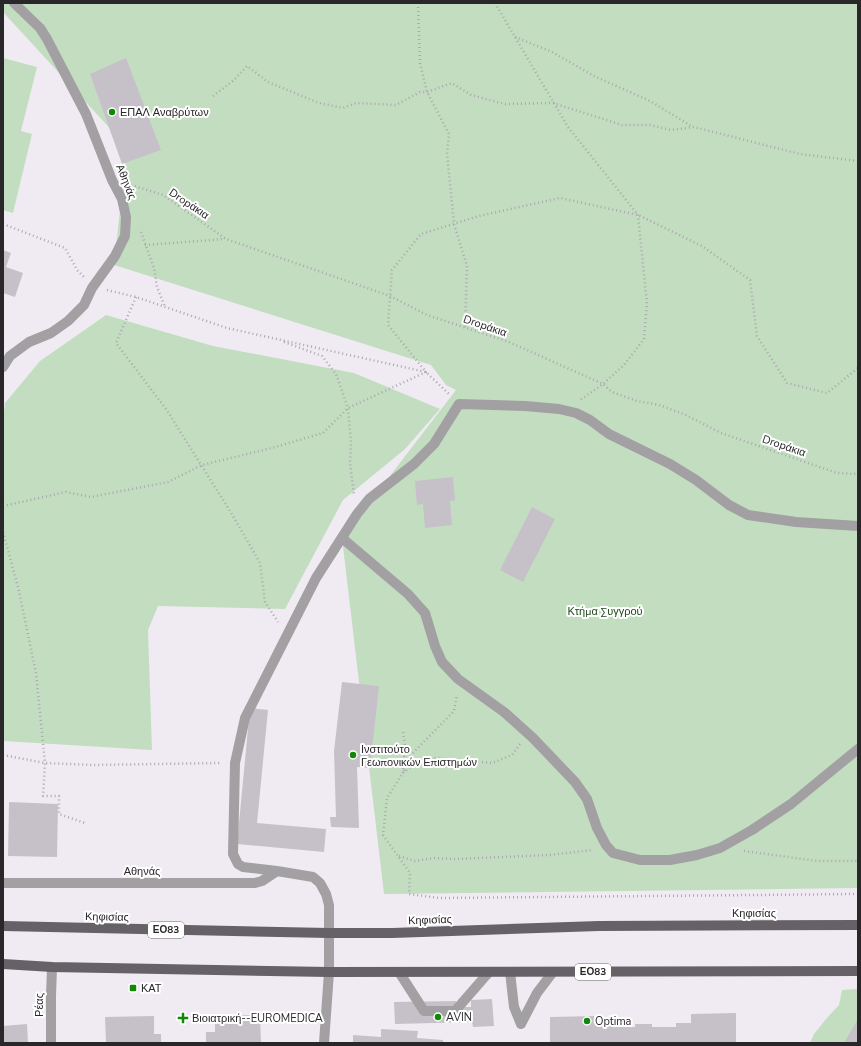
<svg xmlns="http://www.w3.org/2000/svg" width="861" height="1046" viewBox="0 0 861 1046" font-family="'Nunito Sans',sans-serif">
	<rect width="100%" height="100%" fill="#f0ebf3"/>
	<path fill="#c3ddc0" d="M3 3H858V888L384 894 342 538 456 390 446 385 431 365 114 265 127 147 3 12Z
		M3 58 37 67 21 131 32 134 13 213 3 210Z
		M106 315 213 346 354 373 440 409 405 449 343 500 285 609 158 606 148 630 152 750 3 741V422L5 403 40 361Z
		M858 989V1043H810L814 1034 826 1019 839 1005 842 990Z"/>
	<path fill="#c6c1c8" d="M126 58 161 150 122 164 90 74Z
		M3 250 11 253 6 267 23 273 15 297 3 293Z
		M453 477 455 500 450 501 452 525 425 528 423 504 417 505 415 481Z
		M532 507 555 519 523 582 500 570Z
		M342 682 379 686 370 768 357 767 359 828 331 827 330 817H336L334 751Z
		M250 708 268 710 257 823 326 829 324 852 237 844Z
		M9 802 58 804 57 857 8 856Z
		M492 999 494 1026 473 1027 472 1022 395 1024 394 1002 456 1001V1007H471V1000Z
		M736 1013V1043H550V1017L594 1016 595 1023H611V1027H635V1024H652V1027H676V1023H691V1014Z
		M260 1015 261 1043H206V1032H215V1016Z
		M154 1016V1034H161V1043H106L105 1017Z
		M858 1019V1039L856 1043H844Z
		M27 1024 28 1043H3V1026Z
		M381 1029 418 1031 417 1038 443 1040V1043H353V1035L381 1037Z"/>
	<g fill="none" stroke-linecap="round" stroke-linejoin="round">
		<path stroke="#aba7ae" stroke-width="2.5" stroke-dasharray="1 3" stroke-linecap="butt" d="M418 3 420 63 427 92 449 134 447 153 454 224 467 266 465 328
			M495 3 568 127 638 215 647 304 644 339 624 365 603 384 580 400
			M515 37 552 52 594 76 650 101 693 127
			M213 96 234 80 247 66 268 82 319 103 343 108 356 103 396 105 420 92H427L452 83 471 95 505 104 553 103 622 125H650L671 130 694 127 800 154 858 161
			M131 185 163 195 226 239 390 296 427 315 509 342 603 384 612 392 637 401 659 405 686 415 721 433 837 473 858 474
			M3 224 65 248 77 270 84 277
			M141 232 154 268 157 287 165 307
			M145 245 225 239
			M107 290 136 297 227 328 426 372 450 395
			M136 297 116 343 166 409 230 511 260 563 265 602 278 622
			M284 342 322 356 336 374 348 408 351 442 350 463 354 495
			M3 506 66 492 91 497 168 482 202 465 272 448 323 433 348 408 426 372 388 325 392 270 421 234 479 216 560 198 638 215 702 246 750 280 757 336 787 383 827 393 858 368
			M3 532 19 591 36 673 45 763 43 796H59V814L85 823
			M403 732 405 747 403 773 387 798 383 835 410 873 409 894 439 898 858 894
			M3 755 45 763 94 765 222 763
			M404 771 411 755 454 711 457 695
			M403 773 419 760 437 758 492 763 512 755 520 744
			M744 851 817 861H858
			M399 856 415 861 434 858 455 859 549 855 593 850"/>
		<path stroke="#a2a0a3" stroke-width="10" d="M3 367 10 356 29 342 51 333 68 321 84 305 92 288 115 256 125 236 126 217 122 199 112 180 86 114 47 39 40 28 14 3
			M342 538 408 594 425 613 435 646 442 662 458 679 504 712 533 738 575 782 587 799 597 828 606 845 613 853 640 860H670L697 855 720 848 752 830 791 804 858 749
			M3 883H255L262 881 277 871
			M399 972 424 1011H455L489 972
			M510 972 514 1007 521 1024
			M521 1024 537 993 553 972
			M51 1043V996L52 967
			M324 1043 329 972V905L326 894 320 883 313 877 277 871 243 867 238 864 233 854 235 763 245 718 316 578 357 514 369 499 414 464 434 444 459 404 525 406 559 409 576 413 590 420 609 434 670 464 696 480 729 505 748 515 796 522 858 526"/>
		<path stroke="#656166" stroke-width="10" d="M3 926 329 933H392L599 926 858 925
			M3 964 52 967 329 972 858 971"/>
	</g>
	<g fill="#128808" stroke="#fff" stroke-width="1.5">
		<circle cx="112" cy="112" r="4"/>
		<circle cx="353" cy="755" r="4"/>
		<rect x="129" y="984" width="8" height="8" rx="2"/>
		<circle cx="438" cy="1017" r="4"/>
		<path d="M181 1012h4v4h4v4h-4v4h-4v-4h-4v-4h4z"/>
		<circle cx="587" cy="1021" r="4"/>
	</g>
	<g text-anchor="middle" dominant-baseline="central" stroke-width="4" stroke-linejoin="round" paint-order="stroke">
		<g fill="#fff" stroke="#69686a" stroke-width="1">
			<rect x="148" y="922" width="36" height="16" rx="3"/>
			<rect x="575" y="964" width="36" height="16" rx="3"/>
		</g>
		<g font-size="10" font-weight="bold" fill="#29272a">
			<text x="166" y="930">ΕΟ83</text>
			<text x="593" y="972">ΕΟ83</text>
		</g>
		<g font-size="11" fill="#29272a" stroke="#fff" text-anchor="start">
			<text x="120" y="112">ΕΠΑΛ Αναβρύτων</text>
			<text x="361" y="749">Ινστιτούτο<tspan x="361" dy="13">Γεωπονικών Επιστημών</tspan></text>
			<text x="141" y="988">ΚΑΤ</text>
			<text x="446" y="1017">AVIN</text>
			<text x="192" y="1018">Βιοιατρική--EUROMEDICA</text>
			<text x="595" y="1021">Optima</text>
		</g>
		<g font-size="11" fill="#29272a" stroke="#fff">
			<text transform="translate(126 182) rotate(68)">Αθηνάς</text>
			<text transform="translate(189 204) rotate(34)">Dropάκια</text>
			<text transform="translate(485 326) rotate(19)">Dropάκια</text>
			<text transform="translate(784 446) rotate(19)">Dropάκια</text>
			<text x="142" y="871">Αθηνάς</text>
			<text x="754" y="913">Κηφισίας</text>
			<text transform="translate(107 917) rotate(1)">Κηφισίας</text>
			<text transform="translate(430 920) rotate(-2)">Κηφισίας</text>
			<text transform="translate(39 1005) rotate(-90)">Ρέας</text>
		</g>
		<g font-size="11" fill="#1e471b" stroke="#fff">
			<text x="605" y="611">Κτήμα Συγγρού</text>
		</g>
	</g>
	<rect width="861" height="1046" fill="none" stroke="#29272a" stroke-width="8"/>
</svg>
